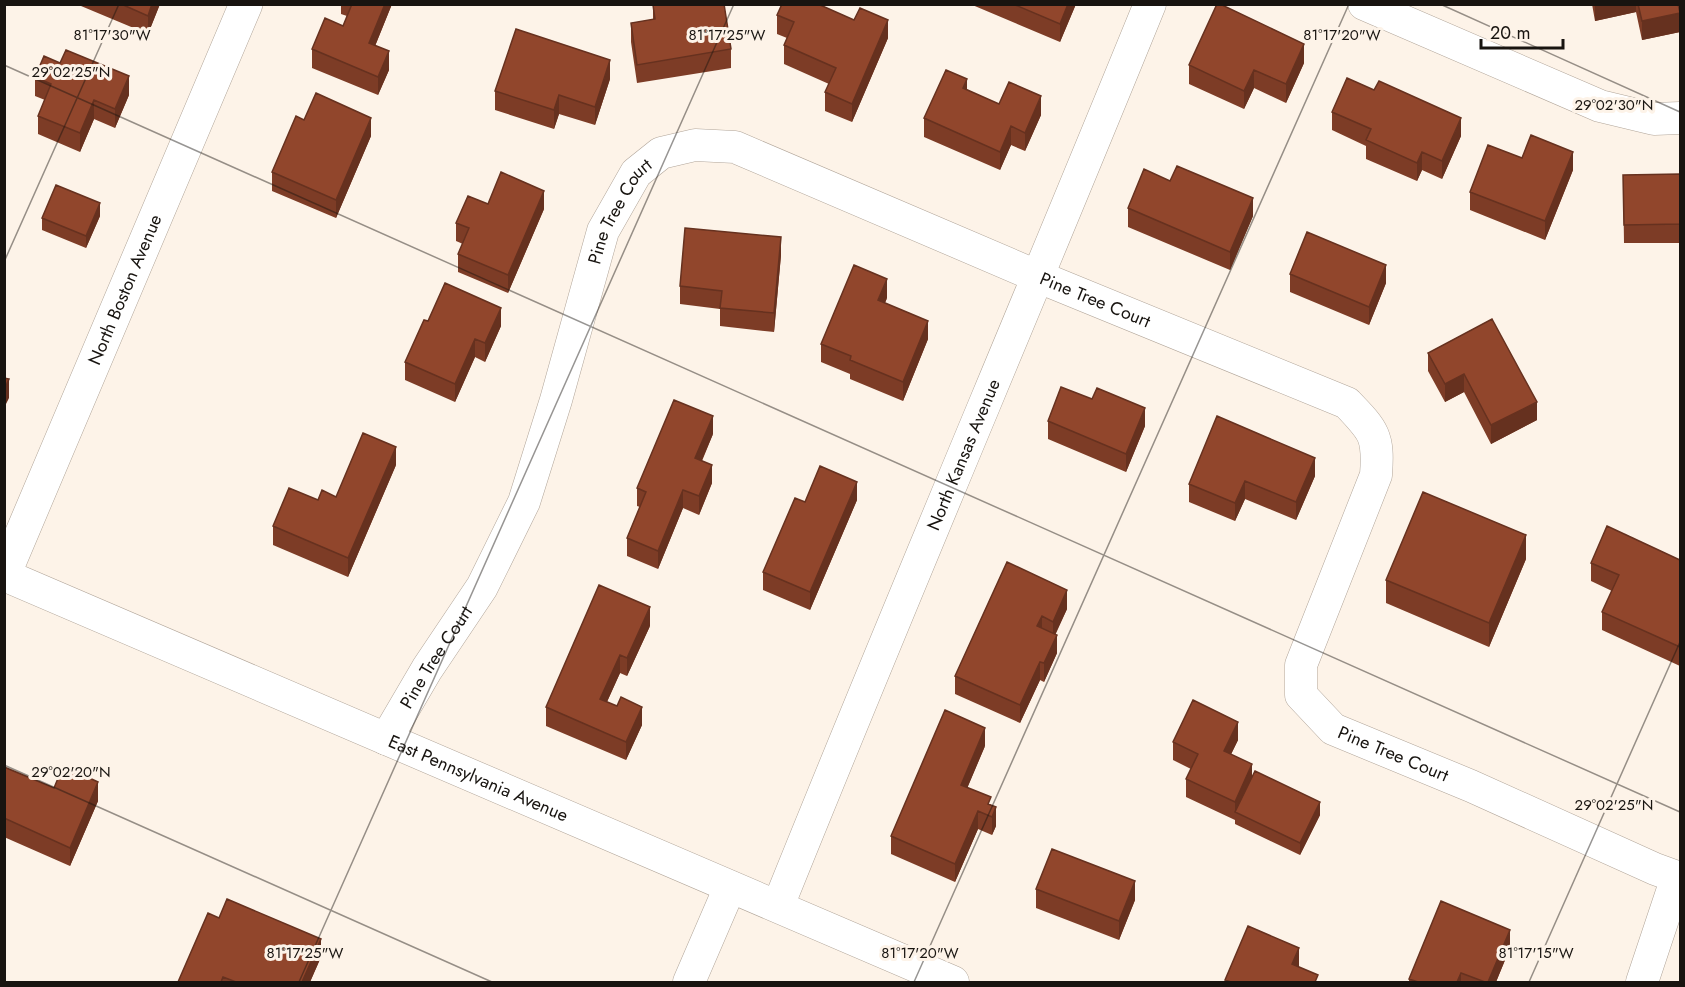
<svg xmlns="http://www.w3.org/2000/svg" width="1685" height="987" viewBox="0 0 1685 987" font-family="Jost,sans-serif">
	<rect width="100%" height="100%" fill="#fdf3e8"/>
	<g fill="none" stroke-linecap="round" stroke-linejoin="round">
		<g stroke="#b1a599" stroke-width="33">
			<g id="minor">
				<path d="M1364 4 1600 106 1654 119 1680 118"/>
				<path id="s1" d="M4 575 953 982"/>
				<path id="s2" d="M386 739 427 669 482 587 524 502 556 400 603 231 636 173 661 153 695 145 735 147 1039 277 1347 403C1374 431 1379 436 1376 475L1301 665V695L1333 729 1471 786 1655 869 1677 877"/>
				<path id="s3" d="M778 906C899 605 1027 306 1150 4"/>
				<path d="M689 982 730 887"/>
				<path d="M1642 982 1677 877"/>
			</g>
		</g>
		<g stroke="#b1a599" stroke-width="34">
			<g id="tertiary">
				<path id="s4" d="M4 575 246 4"/>
			</g>
		</g>
		<use href="#minor" stroke="#fff" stroke-width="32"/>
		<use href="#tertiary" stroke="#fff" stroke-width="33"/>
	</g>
	<path fill="#7d3c26" d="M81 4H160L148 34 81 6Z
		M341 4H392L375 46 389 70 378 95 312 68V49L343 26 347 16 341 14Z
		M970 4H1076L1060 42Z
		M1592 4H1678L1680 32 1642 40 1636 12 1595 21Z
		M653 5 731 49V68L637 83 631 42V23L653 20Z
		M777 15 888 38 852 122 825 111V92L829 84 784 64V45L787 38 777 34Z
		M1304 63 1286 103 1254 88 1244 109 1189 84V65Z
		M35 77 129 95 115 128 94 119 80 152 38 134V116L45 100 35 96Z
		M610 79 595 125 559 114 554 129 495 110V91Z
		M967 90 999 104 1041 115 1025 151 1011 145 1000 170 924 137V118Z
		M1332 112 1461 136 1442 179 1422 170 1417 181 1366 159V146L1332 130Z
		M304 120 371 136 336 218 272 191V172Z
		M1522 158 1573 170 1545 240 1470 210V192Z
		M1680 174V243H1624L1623 175Z
		M1170 181 1253 216 1230 270 1128 227V208Z
		M544 209 508 293 458 272V254L463 244 456 241V223Z
		M100 216 86 248 42 230V218Z
		M781 255 774 332 720 326V309L680 304V286Z
		M1290 274 1386 283 1369 325 1290 292Z
		M887 298 885 303 928 339 903 401 850 379V374L821 362V344Z
		M1492 319 1537 420 1491 444 1464 392 1445 402 1428 371V353Z
		M428 321 501 326 485 362 475 357 455 402 405 380V362Z
		M1048 421 1145 426 1126 472 1048 439Z
		M713 434 702 461 712 483 699 515 683 508 658 569 627 556V538L640 507 637 506V488Z
		M396 465 348 577 273 545V526L318 500 336 497Z
		M1315 476 1296 520 1245 499 1235 521 1189 502V484Z
		M857 500 810 610 763 590V572L805 502Z
		M1526 559 1489 647 1386 603V580Z
		M1680 560V666L1602 630V612L1612 591 1591 581V563Z
		M1007 562 1067 609 1055 634 1057 653 1044 682 1040 680 1020 723 955 694V676Z
		M650 626 627 676 620 673 607 702 617 706 642 725 626 760 546 726V707Z
		M1238 740 1231 754 1252 776 1320 815 1300 855 1235 824V820L1186 797V779L1191 769 1173 760V742Z
		M985 746 967 788 991 805 996 826 992 835 978 829 955 882 891 854V836Z
		M4 767 54 788 98 801 70 866 4 837Z
		M1036 889 1135 900 1119 940 1036 908Z
		M219 918 321 957 310 982H178Z
		M1510 948 1496 982H1409V979Z"/>
	<path fill="#66311f" d="M152 4H160L148 34V16Z
		M385 4H392L369 61V43Z
		M1068 4H1076L1060 42V24Z
		M1595 4H1636V12L1595 21Z
		M1680 13V32L1642 40V21Z
		M888 20V38L852 122V104Z
		M1304 44V63L1286 103V84Z
		M389 51V70L378 95V77Z
		M610 60V79L595 125V107Z
		M1254 70V88L1244 109V91Z
		M129 76V95L115 128V109Z
		M967 79V98L963 88Z
		M559 95V114L554 129V110Z
		M1041 96V115L1025 151V133Z
		M94 100V119L80 152V133Z
		M371 118V136L336 218V200Z
		M1461 118V136L1442 179V161Z
		M1011 126V145L1000 170V152Z
		M1422 152V170L1417 181V163Z
		M1573 152V170L1545 240V221Z
		M544 191V209L508 293V275Z
		M1253 198V216L1230 270V252Z
		M100 203V216L86 248V236Z
		M781 237V255L774 332V313Z
		M1386 265V283L1369 325V307Z
		M887 279V298L878 318V300Z
		M501 308V326L485 362V343Z
		M928 321V339L903 401V382Z
		M475 339V357L455 402V384Z
		M1464 374V392L1445 402V384Z
		M9 379V398L4 408V390Z
		M1537 402V420L1491 444V425Z
		M1145 408V426L1126 472V454Z
		M713 416V434L695 476V458Z
		M396 447V465L348 577V558Z
		M1315 458V476L1296 520V502Z
		M712 465V483L699 515V496Z
		M1245 481V499L1235 521V503Z
		M857 482V500L810 610V592Z
		M683 490V508L658 569V551Z
		M1526 535V559L1489 647V623Z
		M1067 590V609L1053 640V622Z
		M650 607V626L627 676V658Z
		M1042 616V634L1037 626Z
		M1057 635V653L1044 682V663Z
		M620 655V673L600 717V699Z
		M1040 662V680L1020 723V705Z
		M642 707V725L626 760V742Z
		M1238 722V740L1224 769V751Z
		M985 728V746L961 803V785Z
		M1252 764V783L1235 812V820V802Z
		M98 782V801L70 866V848Z
		M1320 802V815L1300 855V843Z
		M996 807V826L992 835V817Z
		M978 811V829L955 882V864Z
		M1135 881V900L1119 940V921Z
		M1510 930V948L1496 982H1488Z
		M321 939V957L310 982H302Z
		M1299 948V967L1292 982V964Z
		M1461 973V982H1457Z"/>
	<path fill="#91462c" stroke="#66311f" stroke-width="1.5" d="M121 4H152L148 16Z
		M352 4H385L369 43 389 51 378 77 312 49 325 18 343 26Z
		M658 4H724L731 49 637 65 631 23 655 19 653 5Z
		M782 4H818L854 20 860 8 888 20 852 104 825 92 836 68 784 45 794 22 777 15Z
		M1013 4H1068L1060 24Z
		M1217 4H1220L1304 44 1286 84 1254 70 1244 91 1189 65Z
		M1638 4H1678L1680 13 1642 21Z
		M516 29 610 60 595 107 559 95 554 110 495 91Z
		M66 50 129 76 115 109 94 100 80 133 38 116 51 84 35 77 44 56 60 63Z
		M946 70 967 79 963 88 999 104 1009 82 1041 96 1025 133 1011 126 1000 152 924 118Z
		M1347 78 1374 90 1379 81 1461 118 1442 161 1422 152 1417 163 1366 140 1371 129 1332 112Z
		M316 93 371 118 336 200 272 172 296 116 304 120Z
		M1531 135 1573 152 1545 221 1470 192 1488 145 1522 158Z
		M1177 166 1253 198 1230 252 1128 208 1144 169 1170 181Z
		M501 172 544 191 508 275 458 254 469 228 456 223 468 196 488 204Z
		M1680 174V224L1624 225 1623 175Z
		M56 185 100 203 86 236 42 218Z
		M685 228 781 237 774 313 720 308 722 291 680 286Z
		M1307 232 1386 265 1369 307 1290 274Z
		M854 265 887 279 878 300 928 321 903 382 850 360 851 356 821 344Z
		M445 283 501 308 485 343 475 339 455 384 405 362 424 320 428 321Z
		M1492 319 1537 402 1491 425 1464 374 1445 384 1428 353Z
		M4 378 9 379 4 390Z
		M1061 387 1092 399 1097 388 1145 408 1126 454 1048 421Z
		M674 400 713 416 695 458 712 465 699 496 683 490 658 551 627 538 646 492 637 488Z
		M1217 416 1315 458 1296 502 1245 481 1235 503 1189 484Z
		M363 433 396 447 348 558 273 526 289 488 318 500 322 490 336 497Z
		M820 466 857 482 810 592 763 572 795 498 805 502Z
		M1423 492 1526 535 1489 623 1386 580Z
		M1607 526 1680 560V647L1602 612 1619 575 1591 563Z
		M1007 562 1067 590 1053 622 1042 616 1037 626 1057 635 1044 663 1040 662 1020 705 955 676Z
		M599 585 650 607 627 658 620 655 600 699 617 706 621 697 642 707 626 742 546 707Z
		M1193 700 1238 722 1224 751 1252 764 1235 802 1186 779 1198 754 1173 742Z
		M945 710 985 728 961 785 991 797 988 804 996 807 992 817 978 811 955 864 891 836Z
		M63 766 98 782 70 848 4 818V767L54 788Z
		M1255 771 1320 802 1300 843 1235 812Z
		M1052 849 1135 881 1119 921 1036 889Z
		M227 899 321 939 302 982H236L223 977 221 982H178L208 913 219 918Z
		M1441 901 1510 930 1488 982H1485L1461 973 1457 982H1418L1409 979Z
		M1248 926 1299 948 1292 964 1318 975 1315 982H1231L1225 980Z"/>
	<path fill="none" stroke="#181410" stroke-width="1.5" stroke-opacity="0.45" d="M1440 4 1680 112M4 65 1680 812M4 262 119 4M4 765 492 982M299 982 734 4M914 982 1349 4M1529 982 1680 642"/>
	<g text-anchor="middle" dominant-baseline="central" stroke-width="6" stroke-linejoin="round" paint-order="stroke">
		<g font-size="18" fill="#181410" stroke="#fdf3e8">
			<text stroke="none"><textPath href="#s2" startOffset="582">Pine Tree Court</textPath></text>
			<text stroke="none"><textPath href="#s4" startOffset="310">North Boston Avenue</textPath></text>
			<text stroke="none"><textPath href="#s2" startOffset="1122">Pine Tree Court</textPath></text>
			<text stroke="none"><textPath href="#s3" startOffset="488">North Kansas Avenue</textPath></text>
			<text stroke="none"><textPath href="#s2" startOffset="96">Pine Tree Court</textPath></text>
			<text stroke="none"><textPath href="#s2" startOffset="1822">Pine Tree Court</textPath></text>
			<text stroke="none"><textPath href="#s1" startOffset="516">East Pennsylvania Avenue</textPath></text>
		</g>
	</g>
	<g font-size="15" text-anchor="middle" fill="#181410" stroke="#fdf3e8" stroke-width="6" stroke-linejoin="round" paint-order="stroke">
		<text x="112" y="40">81°17'30"W</text>
		<text x="727" y="40">81°17'25"W</text>
		<text x="1342" y="40">81°17'20"W</text>
		<text x="71" y="77">29°02'25"N</text>
		<text x="1614" y="110">29°02'30"N</text>
		<text x="71" y="777">29°02'20"N</text>
		<text x="1614" y="810">29°02'25"N</text>
		<text x="305" y="958">81°17'25"W</text>
		<text x="920" y="958">81°17'20"W</text>
		<text x="1536" y="958">81°17'15"W</text>
	</g>
	<rect width="1685" height="987" fill="none" stroke="#181410" stroke-width="12"/>
	<path d="M1481 39v9h82v-9" fill="none" stroke="#181410" stroke-width="3"/>
	<text x="1490" y="39" font-size="18" fill="#181410" stroke="#fdf3e8" stroke-width="4.5" paint-order="stroke">20 m</text>
</svg>
